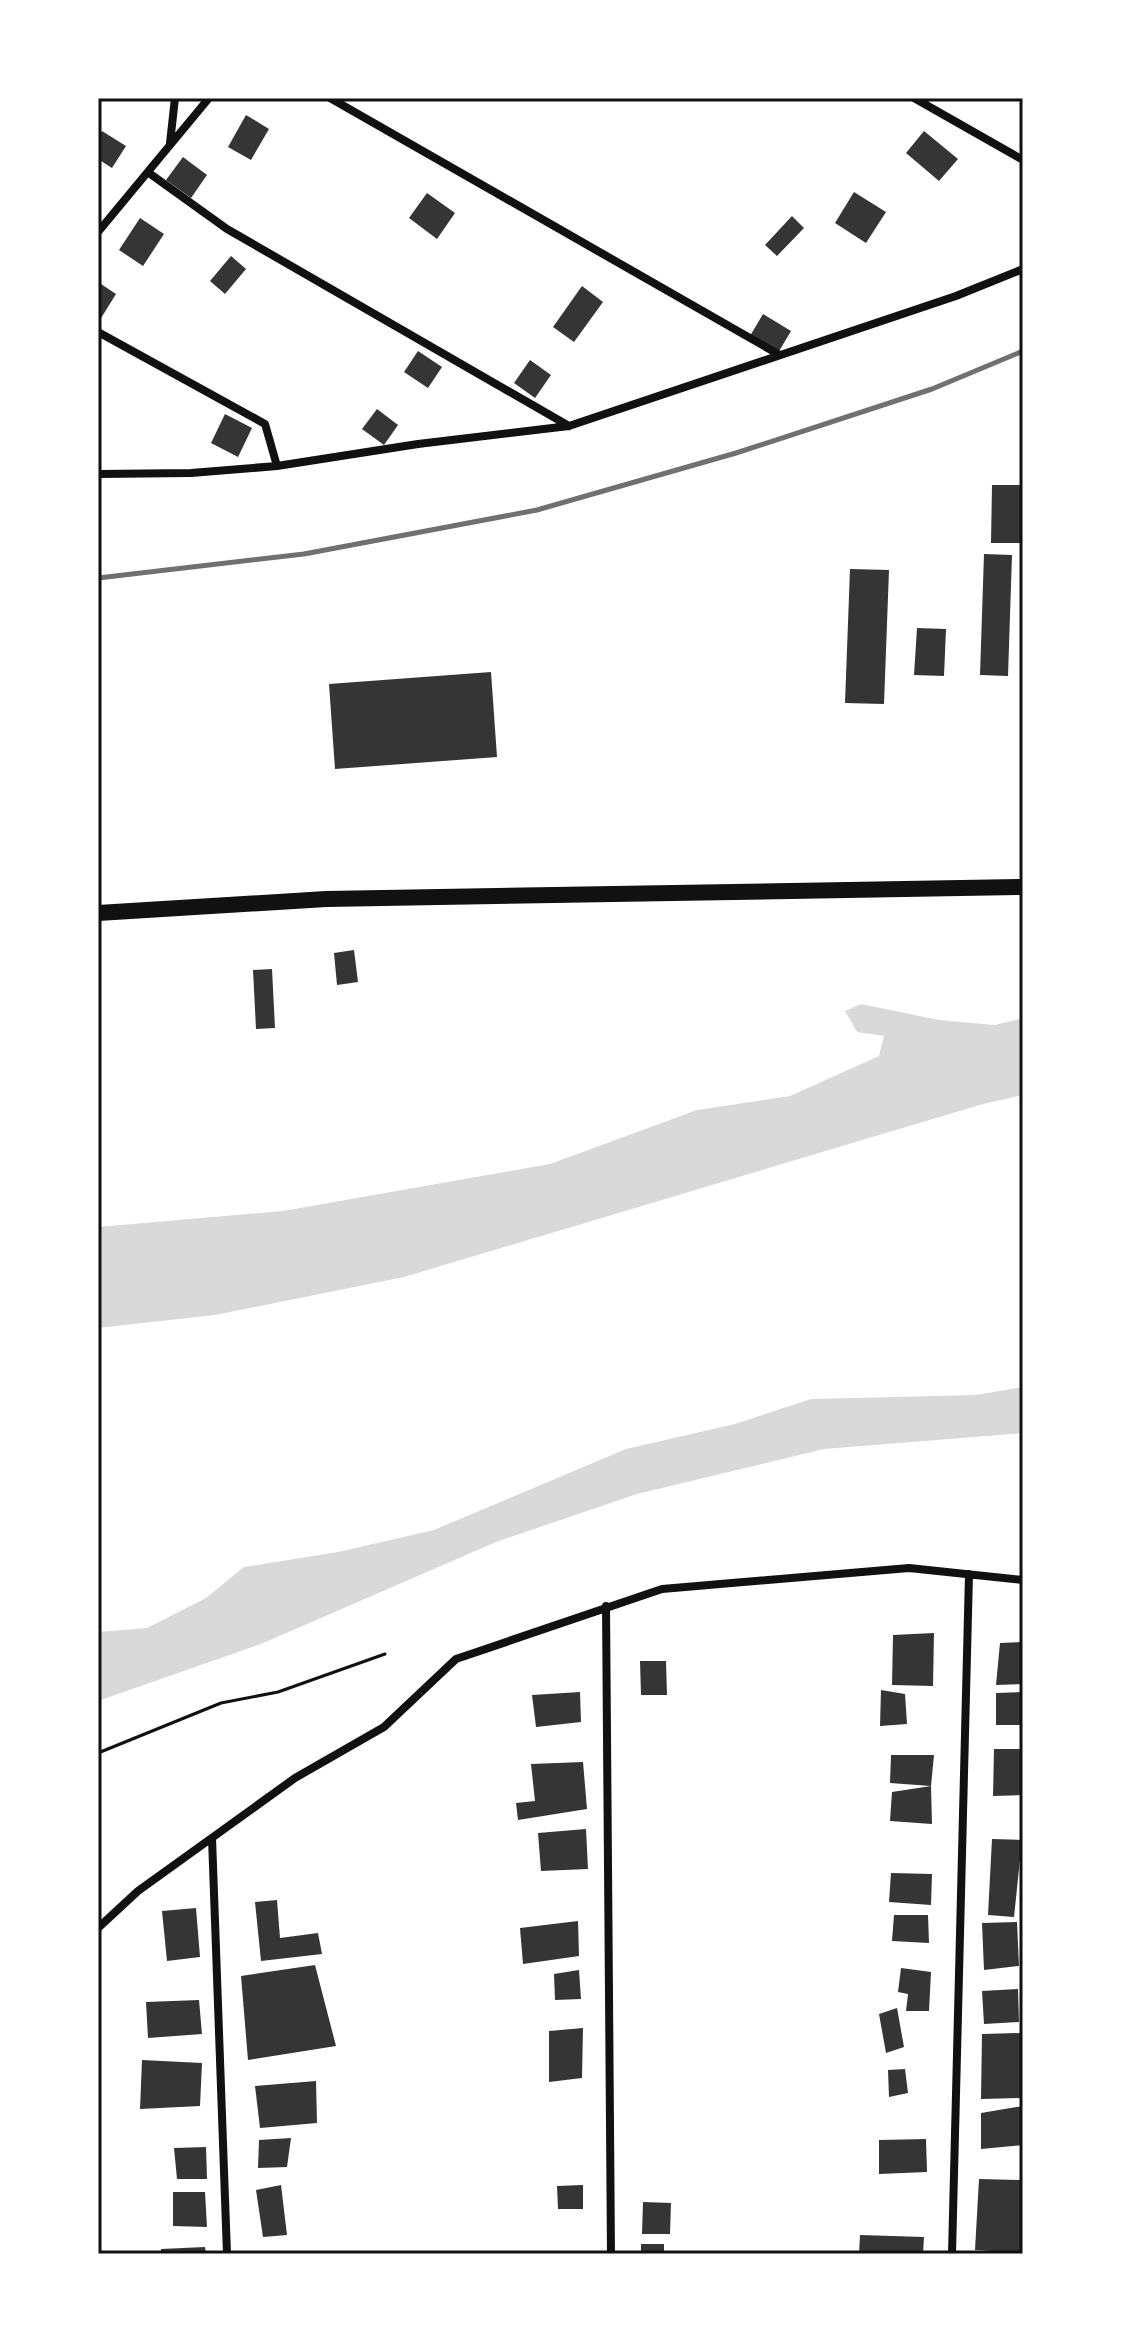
<svg xmlns="http://www.w3.org/2000/svg" width="1121" height="2352" viewBox="0 0 1121 2352" font-family="Helvetica,sans-serif">
	<rect width="100%" height="100%" fill="#fff"/>
	<path fill="#d9d9d9" d="M861 1004 939 1020 995 1025 1023 1018V1095L983 1104 404 1277 215 1315 98 1328V1227L283 1211 550 1164 697 1110 790 1096 879 1056 884 1036 857 1032 845 1011Z
		M1023 1387V1433L824 1449 637 1494 496 1542 261 1644 98 1701V1632L147 1628 206 1598 244 1567 338 1552 434 1530 626 1449 735 1424 811 1399 976 1395Z"/>
	<path fill="#353535" d="M246 115 269 129 251 160 228 147Z
		M102 131 126 146 112 168 98 159V137Z
		M924 131 958 159 939 181 906 153Z
		M183 157 207 175 191 198 166 180Z
		M854 192 886 212 866 243 835 223Z
		M427 193 455 213 437 239 409 218Z
		M792 216 804 228 777 256 765 245Z
		M140 218 164 234 143 266 119 250Z
		M231 256 246 269 225 294 210 281Z
		M98 282 116 294 98 323Z
		M582 286 603 302 574 342 553 327Z
		M763 314 791 331 778 353 750 336Z
		M418 351 442 367 428 388 404 372Z
		M530 360 551 375 535 398 514 383Z
		M377 409 398 425 384 445 362 429Z
		M225 414 252 428 238 457 211 443Z
		M992 485H1023V543H991Z
		M984 554 1012 555 1008 676 980 675Z
		M850 569 889 570 884 704 845 703Z
		M917 628 946 629 944 676 914 675Z
		M491 672 497 757 335 769 329 684Z
		M354 950 358 982 337 985 334 953Z
		M272 969 275 1028 256 1029 253 970Z
		M934 1633 933 1686 892 1685 893 1635Z
		M1023 1642V1684L996 1685 1000 1643Z
		M640 1661H666L667 1695H641Z
		M881 1690 905 1694 907 1724 880 1726Z
		M580 1692 581 1722 536 1727 532 1695Z
		M1023 1692V1725H996V1693Z
		M994 1749H1023V1795L993 1796Z
		M891 1755H934L931 1786 890 1783Z
		M583 1762 587 1809 518 1820 516 1803 535 1801 531 1764Z
		M931 1786 932 1824 890 1821 892 1792Z
		M586 1829 588 1869 541 1871 538 1833Z
		M992 1839 1022 1840 1014 1917 988 1915Z
		M891 1873 932 1874 931 1905 889 1902Z
		M277 1900 280 1938 318 1933 322 1954 261 1961 255 1902Z
		M196 1908 200 1957 167 1961 162 1911Z
		M894 1915H928L929 1943 892 1941Z
		M578 1921 579 1956 523 1964 520 1928Z
		M1017 1922 1019 1966 984 1970 982 1923Z
		M315 1965 336 2046 248 2060 241 1976Z
		M901 1968 931 1972 929 2011H906L908 1994 898 1992Z
		M579 1970 581 1999 555 2000 554 1974Z
		M1018 1989 1019 2022 984 2024 982 1991Z
		M199 2000 202 2034 148 2038 146 2002Z
		M897 2008 904 2047 886 2053 879 2014Z
		M583 2028 582 2078 549 2082V2031Z
		M1023 2033V2098L981 2099 982 2034Z
		M142 2060 202 2063 200 2106 140 2109Z
		M905 2069 908 2093 889 2097 888 2070Z
		M316 2081 317 2123 260 2128 255 2086Z
		M1023 2106V2145L981 2149V2113Z
		M291 2138 287 2167 258 2168 259 2140Z
		M926 2139 927 2172 879 2174V2140Z
		M206 2147 207 2179H177L174 2148Z
		M979 2179 1023 2180V2253L975 2250Z
		M281 2185 287 2235 263 2237 256 2190Z
		M583 2185V2209H558L557 2186Z
		M173 2192H205L207 2227 173 2226Z
		M643 2202 671 2203 670 2234H642Z
		M860 2235 924 2237 923 2254H859Z
		M641 2244H664V2254H641Z
		M205 2247 206 2254H161V2249Z"/>
	<g fill="none" stroke-linecap="round" stroke-linejoin="round">
		<path stroke="#111" stroke-width="3" d="M98 1753 221 1703 278 1692 385 1654"/>
		<path stroke="#111" stroke-width="8" d="M330 98 778 354
			M914 98 1023 160
			M170 143 175 98
			M149 173 227 229 569 426
			M98 232 209 98
			M98 332 265 424 277 466
			M98 474 191 473 277 466 418 444 569 426 956 296 1023 269
			M606 1606 611 2254
			M212 1838 227 2254
			M98 1928 138 1891 295 1778 384 1727 456 1659 662 1589 909 1568 1023 1580
			M952 2254 969 1574"/>
		<path stroke="#111" stroke-width="16" d="M98 913 326 899 1023 887"/>
		<path stroke="#707070" stroke-width="5" d="M98 578 304 554 537 510 736 453 932 389 1023 351"/>
	</g>
	<rect width="1121" height="2352" fill="none" stroke="#ffffff" stroke-width="200"/>
	<rect x="100" y="100" width="921" height="2152" fill="none" stroke="#111" stroke-width="3"/>
</svg>
